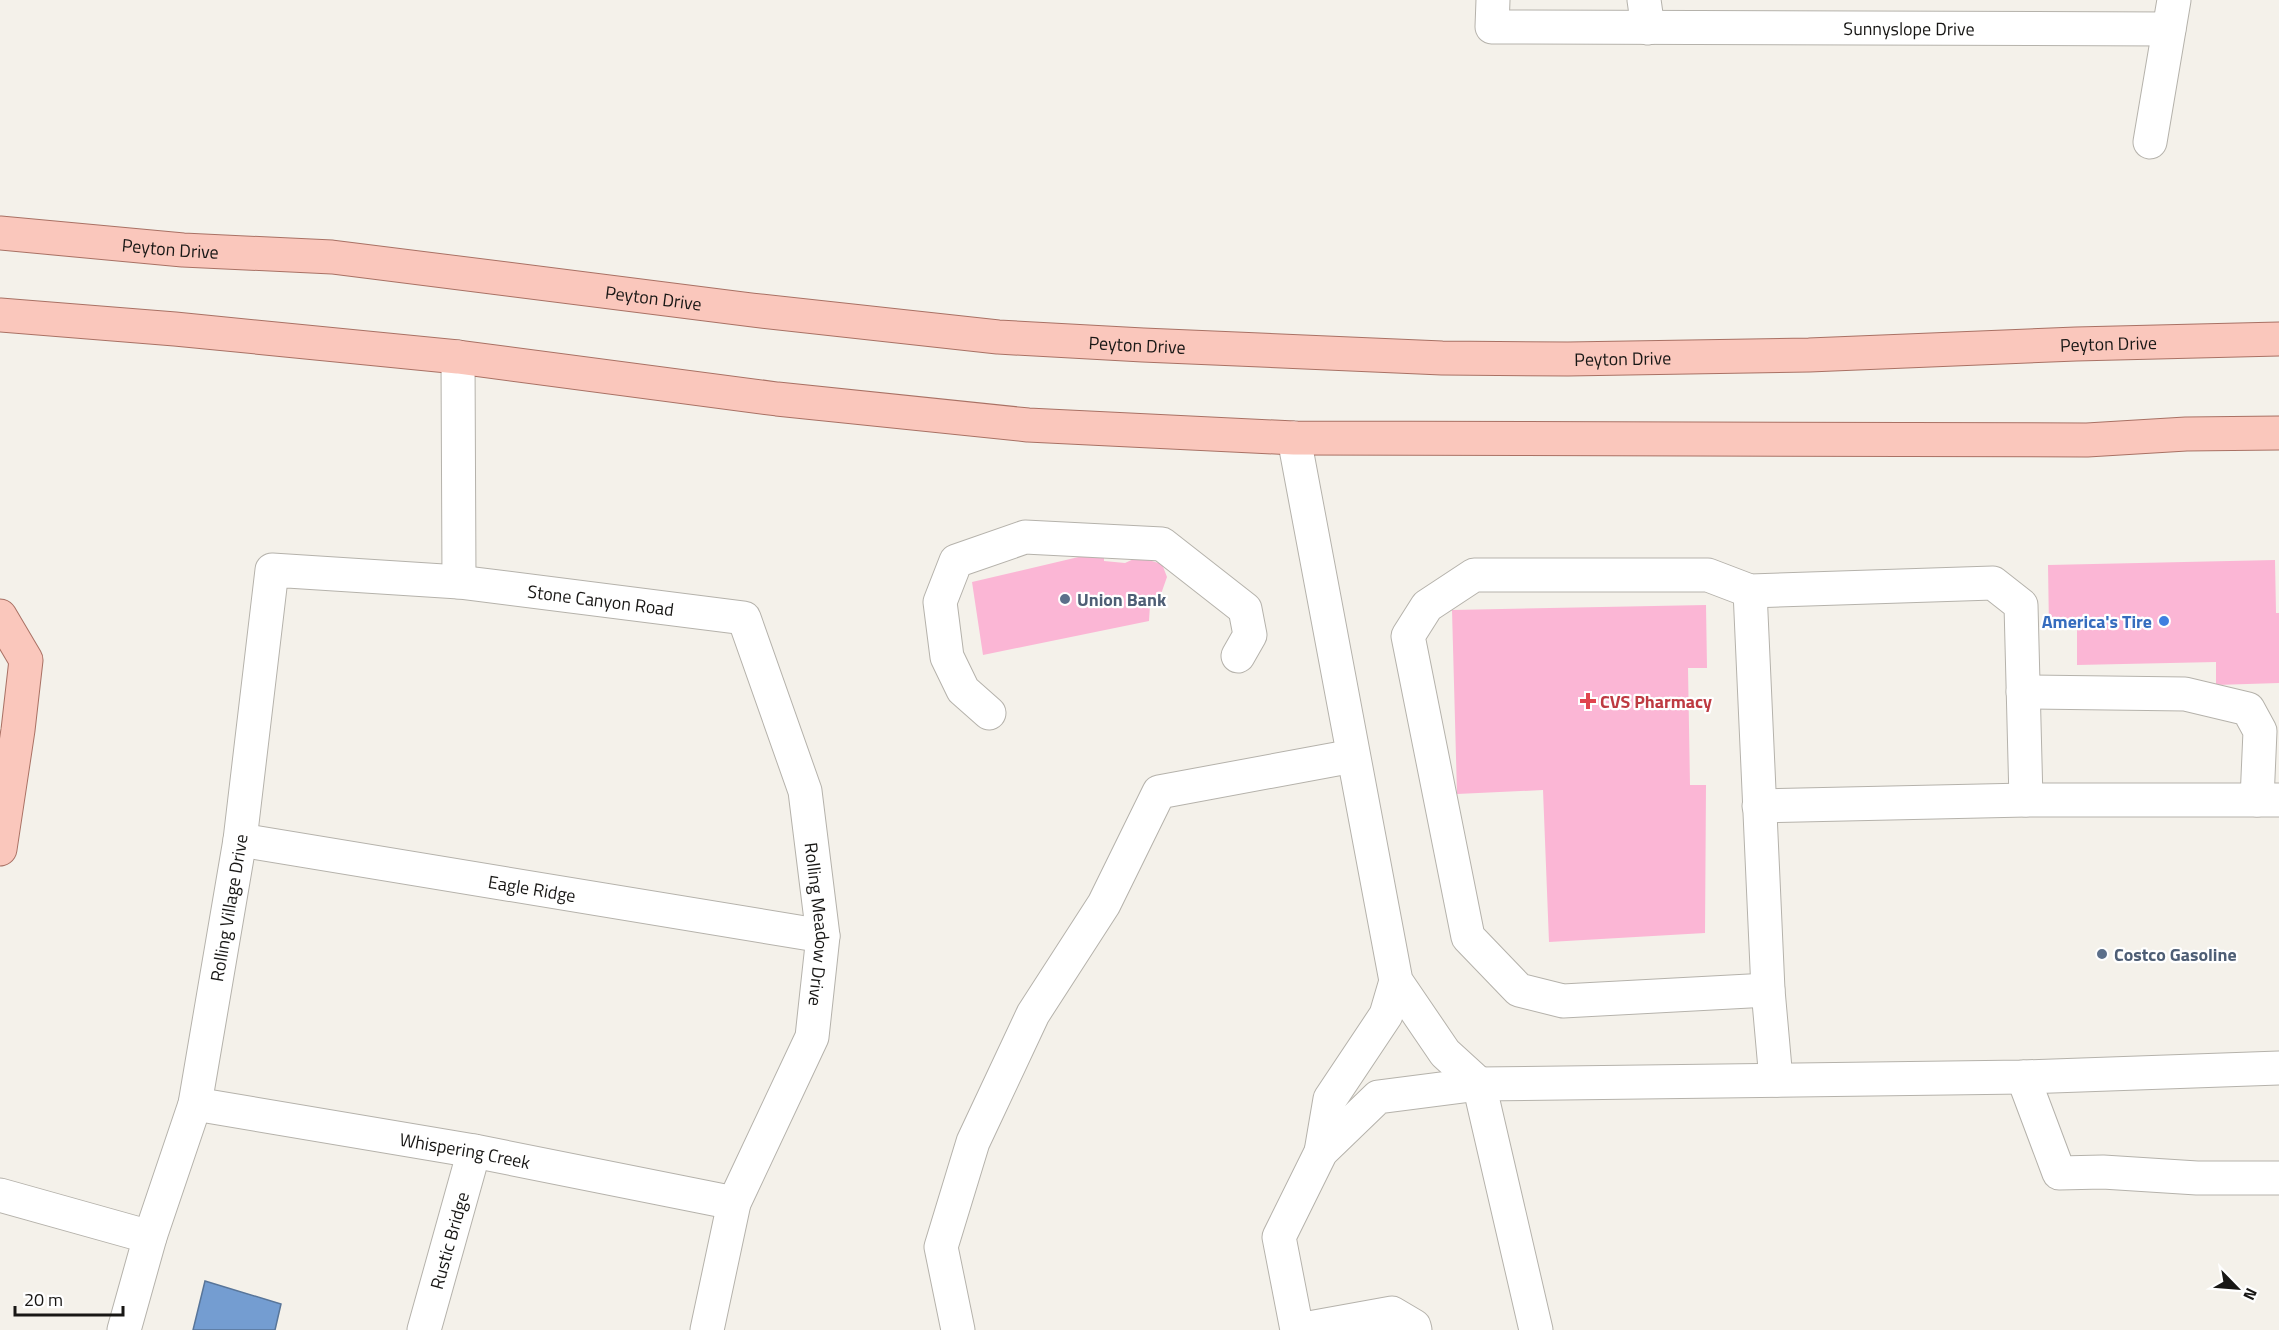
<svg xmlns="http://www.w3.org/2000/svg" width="2279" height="1330" viewBox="0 0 2279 1330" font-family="'Titillium Web',sans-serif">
	<rect width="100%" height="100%" fill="#f4f1ea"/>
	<path fill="#749dd1" stroke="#587599" stroke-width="1.5" d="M205 1281 281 1304 275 1330H193Z"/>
	<path fill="#fbb6d5" d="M1104 551V561L1125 563 1138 557 1162 564 1167 577 1161 594 1150 605 1149 621 983 655 972 582Z
		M2275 560 2276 613H2279V683L2216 685V662L2077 665V629H2049L2048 565Z
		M1706 605 1707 668H1688L1690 785H1706L1705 933 1549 942 1543 790 1457 794 1452 610Z"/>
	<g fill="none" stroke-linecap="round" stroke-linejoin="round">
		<g stroke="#b5b2ab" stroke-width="35">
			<g id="minor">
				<path id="s1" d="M1493 0 1492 27 2169 29"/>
				<path d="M1644 0 1648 28"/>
				<path d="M2150 142 2174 0"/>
				<path d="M458 357 459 582"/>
				<path d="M1294 438 1396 981 1445 1053 1479 1084 1536 1330"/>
				<path d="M1750 591 1768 990 1776 1080"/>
				<path d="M2023 692 2185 694 2248 709 2260 731 2257 800"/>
				<path d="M989 713 963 690 947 657 940 602 956 561 1025 537 1162 544 1245 609 1250 635 1238 656"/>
				<path d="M1759 806 2026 800H2279"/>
				<path id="s2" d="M240 840 823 936"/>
				<path d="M1768 990 1563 1001 1519 990 1468 937 1408 636 1427 606 1474 575H1708L1750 591 1993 583 2021 605 2026 800"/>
				<path d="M2023 1077 2059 1173 2103 1172 2197 1178H2279"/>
				<path id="s3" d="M195 1104 474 1151 734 1203"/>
				<path d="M1321 1152 1330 1099 1386 1015 1396 981"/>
				<path d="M0 1195 150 1237"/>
				<path id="s4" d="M124 1330 150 1237 195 1104 240 840 272 570 459 582 744 618 805 791 823 936 812 1037 734 1203 707 1330"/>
				<path id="s5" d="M424 1330 474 1151"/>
				<path d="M958 1330 941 1247 973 1142 1033 1014 1104 904 1159 792 1353 756"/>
				<path d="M1297 1330 1279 1237 1321 1152 1378 1097 1479 1084 2023 1077 2279 1068"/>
				<path d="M1298 1330 1392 1313 1414 1326 1415 1330"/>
			</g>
		</g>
		<g stroke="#a97164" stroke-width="35">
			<g id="major">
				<path id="s6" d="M0 233 183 250 332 257 752 310 998 337 1143 345 1442 358 1568 359 1809 355 2076 344 2279 339"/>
				<path d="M0 315 175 329 458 357 777 399 1028 425 1294 438 2087 440 2186 434 2279 433"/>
				<path d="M0 616 26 660 18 730 0 849"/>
			</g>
		</g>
		<use href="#minor" stroke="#fff" stroke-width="33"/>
		<use href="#major" stroke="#fac7bc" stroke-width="33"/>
	</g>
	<g fill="#5c6f8a" stroke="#fff" stroke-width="2">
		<circle cx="1065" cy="599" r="6"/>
		<circle cx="2102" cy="954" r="6"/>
	</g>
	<circle fill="#3f7fe0" stroke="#fff" stroke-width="2" cx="2164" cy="621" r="6"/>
	<path fill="#e0444e" stroke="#fff" stroke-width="2" d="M1585 692h6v6h6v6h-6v6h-6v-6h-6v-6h6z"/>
	<g text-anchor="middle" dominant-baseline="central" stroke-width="4.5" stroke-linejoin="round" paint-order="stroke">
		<g font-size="18" fill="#181715" stroke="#fff">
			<text stroke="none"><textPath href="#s1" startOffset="444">Sunnyslope Drive</textPath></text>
			<text stroke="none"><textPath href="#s6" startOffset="171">Peyton Drive</textPath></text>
			<text stroke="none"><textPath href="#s6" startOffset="657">Peyton Drive</textPath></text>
			<text stroke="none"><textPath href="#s6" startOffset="1143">Peyton Drive</textPath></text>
			<text stroke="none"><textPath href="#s6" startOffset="2115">Peyton Drive</textPath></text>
			<text stroke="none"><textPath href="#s6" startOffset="1629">Peyton Drive</textPath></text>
			<text stroke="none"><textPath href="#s4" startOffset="1107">Stone Canyon Road</textPath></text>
			<text stroke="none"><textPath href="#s2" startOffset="296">Eagle Ridge</textPath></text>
			<text stroke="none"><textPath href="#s4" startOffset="436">Rolling Village Drive</textPath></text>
			<text stroke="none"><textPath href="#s4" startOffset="1569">Rolling Meadow Drive</textPath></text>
			<text stroke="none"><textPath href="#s3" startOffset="274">Whispering Creek</textPath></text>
			<text stroke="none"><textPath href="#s5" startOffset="93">Rustic Bridge</textPath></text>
		</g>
		<g font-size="18" font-weight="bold" fill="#4e5e75" stroke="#fff" text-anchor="start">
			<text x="1077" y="599">Union Bank</text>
			<text x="2114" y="954">Costco Gasoline</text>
		</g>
		<g font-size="18" font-weight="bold" fill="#366cbe" stroke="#fff" text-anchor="end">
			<text x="2152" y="621">America's Tire</text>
		</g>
		<g font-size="18" font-weight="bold" fill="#be3a42" stroke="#fff" text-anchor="start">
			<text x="1600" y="701">CVS Pharmacy</text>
		</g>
	</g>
	<g transform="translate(2237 1288) rotate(115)" stroke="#ffffff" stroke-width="4.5" paint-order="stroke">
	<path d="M0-4.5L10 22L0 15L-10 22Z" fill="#181715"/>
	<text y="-9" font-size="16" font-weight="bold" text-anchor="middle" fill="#181715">N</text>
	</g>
	<path d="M15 1306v9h108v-9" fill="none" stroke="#181715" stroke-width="3"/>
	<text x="24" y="1306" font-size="18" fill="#181715" stroke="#ffffff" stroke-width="4.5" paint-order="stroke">20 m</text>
</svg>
